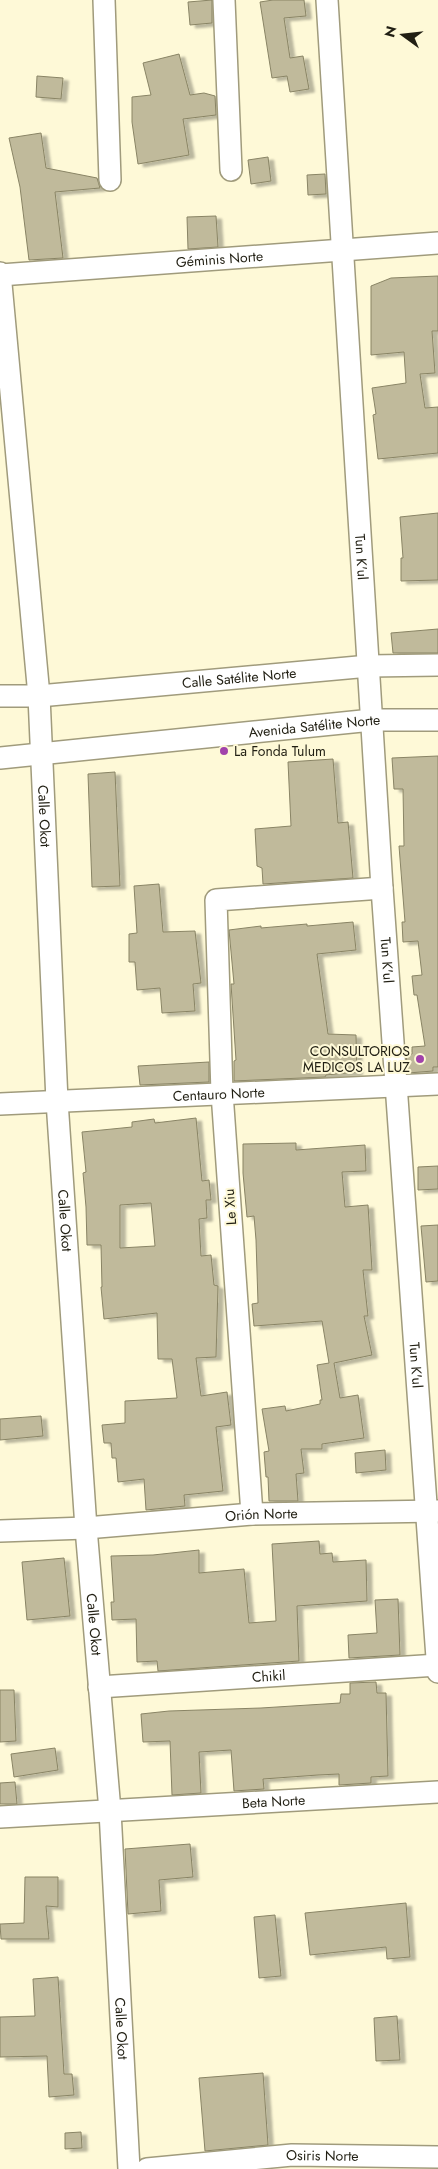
<svg xmlns="http://www.w3.org/2000/svg" width="438" height="2169" viewBox="0 0 438 2169" font-family="Jost,sans-serif">
	<defs>
		<filter id="shadow"><feDropShadow dx="5.5" dy="3" stdDeviation="1" flood-color="#0004"/></filter>
	</defs>
	<rect width="100%" height="100%" fill="#fef9d7"/>
	<path fill="#c0ba9b" stroke="#898465" fill-rule="evenodd" filter="url(#shadow)" d="M212 0V23L190 25 188 2Z
		M273 0H304L306 16 284 18 290 58 303 56 309 89 290 92 287 76 272 78 260 2Z
		M179 54 190 95 204 93 215 96 216 115 183 119 189 155 138 164 132 122V97L151 95 143 63Z
		M37 76 63 78 61 99 36 97Z
		M41 133 46 168 97 178 100 188 55 192 63 258 29 260 20 187 9 138Z
		M268 157 271 181 251 184 248 160Z
		M325 174 326 194 308 195 307 175Z
		M216 216 218 247 188 249 187 217Z
		M438 276V331H432L435 373 420 374 425 408 438 407V453L378 459 373 415 376 414 372 388 406 383 404 352 371 355V286L391 278Z
		M438 513V580L401 581V558H403L400 517Z
		M438 629V653H393L391 633Z
		M438 756V1067H433V1071L408 1073 406 1054H412V1047L425 1046 417 995H414L412 976 422 975 418 941 403 942 402 922H405L399 846H404L403 789H394L392 758Z
		M333 759 338 823 348 822 353 878 263 884 262 868 257 866 255 829 291 826 288 762Z
		M115 772 120 886 92 887 88 774Z
		M159 884 163 932 195 931 201 983 193 984 195 1011 162 1013 160 988 137 990 135 962H129V934L137 933 134 886Z
		M353 922 356 950 317 954 328 1034 356 1035 357 1072 326 1075 325 1077 234 1081V1061L236 1060 231 984H234L229 930 261 926V928L307 924V926Z
		M209 1062V1082L140 1085 138 1066Z
		M196 1118 202 1181 209 1180 211 1200H206L207 1218 199 1219 201 1256 211 1255 214 1285 218 1286 216 1357 196 1358 201 1396 227 1392 231 1425 216 1427 223 1491 184 1495 185 1506 146 1510 144 1479 118 1482 116 1458H112L111 1443H104L102 1425 125 1423V1401L177 1398 172 1359H158L157 1313 104 1319 101 1287H102L101 1245H87L86 1207 83 1173 86 1172 82 1132 132 1127V1122L154 1119 155 1123ZM151 1203 155 1246 120 1248V1205Z
		M296 1143V1150L365 1145 366 1171 342 1172 345 1207 368 1205 372 1270H363L368 1316H364L372 1355 334 1363 340 1398 358 1395 364 1438 322 1444V1449H301L304 1473 296 1474 298 1501H269L268 1477H266L264 1452 269 1451 262 1409 285 1406 286 1411 320 1404V1400H322L317 1365 329 1363 322 1321 254 1326 252 1304 258 1303 256 1240 254 1216 247 1217 243 1173V1144Z
		M438 1166V1189L418 1190V1167Z
		M438 1225V1281L426 1282 421 1226Z
		M41 1416 43 1436 0 1440V1419Z
		M385 1450 386 1470 356 1473 355 1453Z
		M319 1541 320 1554 332 1553 333 1562 366 1560 367 1601 297 1606 299 1661 158 1671 157 1661 137 1662 136 1619 112 1620 111 1602H114L111 1556 153 1555 199 1550V1573L244 1569 249 1623 276 1621 272 1544Z
		M64 1558 70 1616 27 1620 22 1562Z
		M398 1599 400 1655 349 1658 348 1635 377 1633 375 1600Z
		M376 1682 377 1693H386L388 1776 371 1777V1783L339 1785V1774L318 1775 263 1779 264 1789 234 1791 231 1750 199 1752 201 1793 172 1795 170 1741 143 1742 141 1714 169 1711 261 1708 340 1703 341 1694H350V1683Z
		M0 1690H14L16 1741 0 1742Z
		M55 1748 58 1770 14 1777 11 1754Z
		M15 1782 17 1804H0V1783Z
		M190 1844 193 1877 159 1880 161 1911 128 1914 125 1849Z
		M25 1877H58V1907L46 1906 49 1939H1L0 1924 24 1923Z
		M406 1903 410 1957 387 1959 386 1947 310 1955 305 1913Z
		M275 1915 281 1976 259 1978 254 1917Z
		M58 1977 64 2074H72L74 2095 49 2097 47 2056 0 2057V2017L35 2016 33 1979Z
		M397 2016 400 2060 376 2061 374 2018Z
		M263 2073 268 2145 205 2151 199 2078Z
		M81 2132 82 2148 65 2149V2133Z"/>
	<g fill="none" stroke-linecap="round" stroke-linejoin="round">
		<g stroke="#a09b7c" stroke-width="24">
			<g id="minor">
				<path d="M104 0 110 180"/>
				<path d="M224 0 231 170"/>
				<path id="s1" d="M327 0 382 888 438 1672"/>
				<path id="s2" d="M0 273 39 696 57 1101 86 1528 110 1811 129 2169"/>
				<path id="s3" d="M0 275 438 243"/>
				<path id="s4" d="M0 696H39L369 666 438 665"/>
				<path id="s5" d="M0 758 372 720H438"/>
				<path id="s6" d="M0 1104 438 1084"/>
				<path d="M252 1514 222 1093 216 900 382 888"/>
				<path id="s7" d="M0 1531 86 1528 252 1514 438 1511"/>
				<path id="s8" d="M99 1687 438 1665"/>
				<path id="s9" d="M0 1817 438 1792"/>
				<path id="s10" d="M147 2169 292 2155 438 2157"/>
			</g>
		</g>
		<use href="#minor" stroke="#fff" stroke-width="21"/>
	</g>
	<g fill="#a142ab" stroke="#fef9d7" stroke-width="2">
		<circle cx="224" cy="751" r="5"/>
		<circle cx="420" cy="1059" r="5"/>
	</g>
	<g text-anchor="middle" dominant-baseline="central" stroke-width="4" stroke-linejoin="round" paint-order="stroke">
		<g font-size="14" fill="#211f13" stroke="#fef9d7">
			<text stroke="none"><textPath href="#s3" startOffset="220">Géminis Norte</textPath></text>
			<text stroke="none"><textPath href="#s1" startOffset="558">Tun K'ul</textPath></text>
			<text stroke="none"><textPath href="#s4" startOffset="240">Calle Satélite Norte</textPath></text>
			<text stroke="none"><textPath href="#s5" startOffset="316">Avenida Satélite Norte</textPath></text>
			<text stroke="none"><textPath href="#s2" startOffset="545">Calle Okot</textPath></text>
			<text stroke="none"><textPath href="#s1" startOffset="962">Tun K'ul</textPath></text>
			<text stroke="none"><textPath href="#s6" startOffset="219">Centauro Norte</textPath></text>
			<text transform="translate(230 1207) rotate(-94)">Le Xiu</text>
			<text stroke="none"><textPath href="#s2" startOffset="950">Calle Okot</textPath></text>
			<text stroke="none"><textPath href="#s1" startOffset="1368">Tun K'ul</textPath></text>
			<text stroke="none"><textPath href="#s7" startOffset="262">Orión Norte</textPath></text>
			<text stroke="none"><textPath href="#s2" startOffset="1355">Calle Okot</textPath></text>
			<text stroke="none"><textPath href="#s8" startOffset="170">Chikil</textPath></text>
			<text stroke="none"><textPath href="#s9" startOffset="274">Beta Norte</textPath></text>
			<text stroke="none"><textPath href="#s2" startOffset="1760">Calle Okot</textPath></text>
			<text stroke="none"><textPath href="#s10" startOffset="176">Osiris Norte</textPath></text>
		</g>
		<g font-size="14" fill="#211f13" stroke="#fef9d7" text-anchor="start">
			<text x="234" y="751">La Fonda Tulum</text>
			<text x="410" y="1051" text-anchor="end">CONSULTORIOS<tspan x="410" dy="16">MEDICOS LA LUZ</tspan></text>
		</g>
	</g>
	<g transform="translate(403 35) rotate(285)" stroke="#fef9d7" stroke-width="4" paint-order="stroke">
	<path d="M0-4L9 19L0 12L-9 19Z" fill="#211f13"/>
	<text y="-8" font-size="14" font-weight="bold" text-anchor="middle" fill="#211f13">N</text>
	</g>
</svg>
